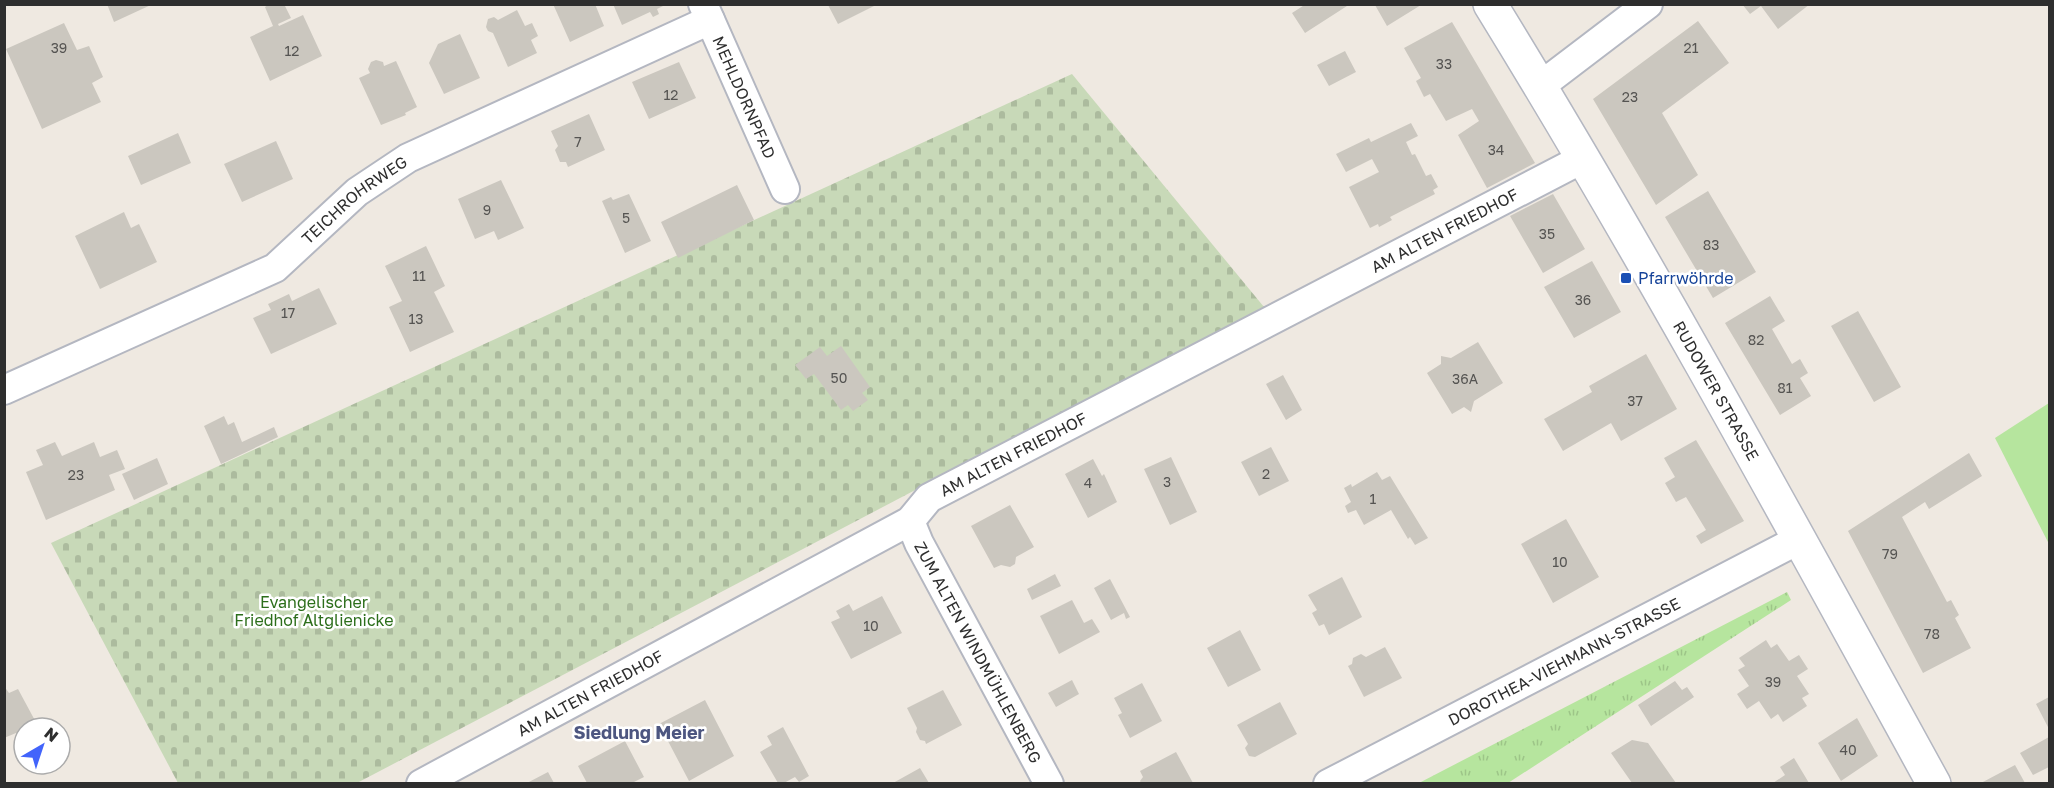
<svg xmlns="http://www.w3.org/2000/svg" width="2054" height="788" viewBox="0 0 2054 788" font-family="'Golos Text',sans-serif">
	<defs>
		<pattern id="grass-tufts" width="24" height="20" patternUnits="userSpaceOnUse" patternTransform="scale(1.5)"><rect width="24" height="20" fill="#b6e59e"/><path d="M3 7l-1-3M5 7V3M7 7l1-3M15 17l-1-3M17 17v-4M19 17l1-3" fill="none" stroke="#9dc588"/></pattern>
		<pattern id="cemetery-stones" width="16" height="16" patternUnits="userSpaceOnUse" patternTransform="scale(1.5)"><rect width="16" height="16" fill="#c8d9b8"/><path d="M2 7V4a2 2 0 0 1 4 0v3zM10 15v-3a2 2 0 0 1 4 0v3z" fill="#acbb9e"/></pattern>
	</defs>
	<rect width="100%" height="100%" fill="#efe9e1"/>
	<path fill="url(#grass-tufts)" d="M1787 592 1791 600 1508 783H1419Z"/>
	<path fill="url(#cemetery-stones)" d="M1072 74 1264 307 357 783H178L51 543Z"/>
	<path fill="#b6e59e" d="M2049 403V544L1995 438Z"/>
	<path fill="#cbc7bf" d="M107 4H153L114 22Z
		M269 4H284L291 18 278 24 279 26 303 15 322 56 270 81 250 37 273 26 265 7Z
		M553 4H595L604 26 570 42Z
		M613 4H667L657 9 659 14 653 17 650 12 622 25Z
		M1306 4H1346L1347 6 1305 33 1292 13Z
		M1742 4H1810L1778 29 1761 6 1750 14Z
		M828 5H876L838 24Z
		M1375 5H1421L1387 26Z
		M517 10 525 26 532 23 538 36 531 40 537 53 508 67 493 33 488 31 486 27 488 19 494 17 498 20Z
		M1698 21 1729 63 1662 113 1698 175 1656 205 1593 99Z
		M1452 22 1535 163 1487 188 1458 135 1479 121 1472 109 1446 121 1430 94 1424 97 1416 81 1421 78 1404 48Z
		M64 23 77 50 89 46 103 77 92 83 101 102 42 129 6 49Z
		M460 34 480 78 444 94 429 63 438 44Z
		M1345 51 1356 72 1329 86 1317 65Z
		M376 60 383 62 384 66 396 61 417 107 405 113 406 115 381 125 359 78 370 73 368 69 371 62Z
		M679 62 696 98 649 119 632 82Z
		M589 114 605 150 568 167 566 162H560L555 150 558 146 551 131Z
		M1411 123 1418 136 1406 142 1412 155 1415 154 1426 176 1431 174 1438 187 1433 190 1435 194 1390 217 1392 220 1379 227 1378 224 1370 228 1349 187 1379 172 1372 159 1346 172 1336 154 1369 138 1371 142Z
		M178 133 191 163 141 185 128 156Z
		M276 141 293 179 242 202 224 164Z
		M501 180 524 228 498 240 494 231 475 239 458 199Z
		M737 185 754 220 678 258 661 222Z
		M1708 191 1756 272 1713 298 1665 217Z
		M629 194 651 241 625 253 602 201 611 197 613 200Z
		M1553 194 1585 249 1543 273 1510 216Z
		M124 212 131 228 139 224 157 262 100 289 75 236Z
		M426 246 445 286 434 292 454 332 410 352 389 307 402 301 385 266Z
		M1592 261 1621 312 1574 338 1544 287Z
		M319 288 337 324 271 354 253 318 271 310 268 304 289 294 292 301Z
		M1770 296 1785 321 1772 329 1792 364 1800 359 1808 373 1800 378 1811 396 1780 415 1725 323Z
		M1858 311 1901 387 1874 402 1831 326Z
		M1478 342 1503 383 1474 401 1471 412 1464 407 1452 414 1427 373 1441 364V356L1451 358Z
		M841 346 870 387 862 393 868 400 853 411 848 405 841 410 814 374 806 379 795 365 820 347 827 356Z
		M1646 354 1677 409 1621 441 1611 423 1563 451 1544 419 1592 392 1589 386Z
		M1283 375 1302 410 1286 420 1266 384Z
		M224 416 228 425 234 422 242 442 274 427 278 437 221 464 204 426Z
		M1696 440 1744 521 1701 544 1696 536 1706 530 1686 497 1676 502 1665 483 1675 477 1664 458Z
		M55 442 62 456 94 442 100 457 117 450 125 469 109 475 115 490 46 520 26 472 43 465 36 450Z
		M1271 447 1289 481 1259 496 1241 462Z
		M1969 453 1982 476 1929 509 1925 502 1902 517 1947 602 1951 600 1959 615 1955 618 1971 648 1923 673 1848 531Z
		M1171 457 1197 512 1170 525 1144 469Z
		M157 458 168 484 134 500 122 474Z
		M1093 459 1102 476 1104 474 1117 502 1088 518 1065 474Z
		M1377 472 1382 480 1390 476 1428 538 1415 545 1410 537 1408 539 1391 510 1364 525 1356 510 1348 513 1345 506 1351 502 1344 488 1351 484 1352 487Z
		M1010 505 1034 547 1016 557 1015 564 1010 567 1001 565 994 568 971 526Z
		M1566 519 1599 577 1553 603 1521 544Z
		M1055 574 1061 586 1032 600 1027 589Z
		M1342 577 1362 617 1329 635 1324 624 1319 626 1312 613 1317 610 1308 595Z
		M1110 579 1130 617 1126 619 1124 613 1111 620 1094 588Z
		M882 596 902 633 851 659 831 622 840 618 836 611 849 604 853 611Z
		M1072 600 1084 623 1092 619 1100 632 1059 654 1040 616Z
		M1240 630 1261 670 1228 687 1207 648Z
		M1766 640 1771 648 1777 644 1789 661 1799 655 1808 669 1797 676 1809 694 1802 698 1807 706 1783 722 1778 714 1771 719 1759 701 1747 709 1737 694 1749 686 1738 670 1745 666 1739 658Z
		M1385 647 1402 678 1364 697 1348 666 1352 664 1353 658 1361 654 1366 657Z
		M1072 680 1079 694 1056 707 1048 693Z
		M1675 681 1682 690 1687 687 1694 697 1651 726 1638 705Z
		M1142 683 1162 721 1130 738 1118 715 1122 713 1114 698Z
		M4 686 9 693 18 689 39 728H24V744L16 733 4 738Z
		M943 690 962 725 926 744 925 741 920 740 916 732 917 728 907 708Z
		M2049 697V729L2036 704Z
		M705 700 734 756 689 781 659 724Z
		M1280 702 1297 734 1255 757 1249 756 1245 748 1248 744 1237 725Z
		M1857 718 1878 756 1841 781 1818 743Z
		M783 727 809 776 799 782 795 777 784 783H778L760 752 772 745 767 736Z
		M2049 737V767L2033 775 2020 753Z
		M1632 740 1648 743 1676 783H1632L1611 753Z
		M625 741 644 777 632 783H587L578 766Z
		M1176 752 1193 783H1141L1140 781 1143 777 1140 771Z
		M1794 758 1809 783H1773L1785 775 1780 767Z
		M2015 765 2025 783H1981Z
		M920 768 929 783H893Z
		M548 772 554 783H527Z"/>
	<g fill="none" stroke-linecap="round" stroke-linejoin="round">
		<g stroke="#b4b7c1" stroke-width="32">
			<g id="minor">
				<path id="s1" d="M703 4 785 189"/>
				<path d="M1539 87 1648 4"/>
				<path id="s2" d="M4 390 275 268 357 192 408 158 710 20"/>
				<path id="s3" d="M910 521 919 543 1049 784"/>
				<path id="s4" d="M421 784 910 521 929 498 1582 159"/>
				<path id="s5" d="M1328 784 1800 539"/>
			</g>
		</g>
		<g stroke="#b4b7c1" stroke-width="36">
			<g id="tertiary">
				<path id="s6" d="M1490 4C1647 259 1790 522 1934 784"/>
			</g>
		</g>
		<use href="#minor" stroke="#fff" stroke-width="28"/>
		<use href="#tertiary" stroke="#fff" stroke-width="33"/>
	</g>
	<rect fill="#1a4fb4" stroke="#fff" stroke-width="2" x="1620" y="272" width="12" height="12" rx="3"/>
	<g text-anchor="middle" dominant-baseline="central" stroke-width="5" stroke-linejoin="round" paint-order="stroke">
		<g font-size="14" fill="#555452">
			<text x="59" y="47">39</text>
			<text x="1691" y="47">21</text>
			<text x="292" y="50">12</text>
			<text x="1444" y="63">33</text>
			<text x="671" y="94">12</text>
			<text x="1630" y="96">23</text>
			<text x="578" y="141">7</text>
			<text x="1496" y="149">34</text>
			<text x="487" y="209">9</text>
			<text x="626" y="217">5</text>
			<text x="1547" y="233">35</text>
			<text x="1711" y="244">83</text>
			<text x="419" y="275">11</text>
			<text x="1583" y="299">36</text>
			<text x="288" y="312">17</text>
			<text x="416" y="318">13</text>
			<text x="1756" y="339">82</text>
			<text x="839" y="377">50</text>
			<text x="1465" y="378">36A</text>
			<text x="1785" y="387">81</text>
			<text x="1635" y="400">37</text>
			<text x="1266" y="473">2</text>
			<text x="76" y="474">23</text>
			<text x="1167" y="481">3</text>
			<text x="1088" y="482">4</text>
			<text x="1373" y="498">1</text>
			<text x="1890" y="553">79</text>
			<text x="1560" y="561">10</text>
			<text x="871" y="625">10</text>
			<text x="1932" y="633">78</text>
			<text x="1773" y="681">39</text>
			<text x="1848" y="749">40</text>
		</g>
		<g font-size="16" fill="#2e2e2e" stroke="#fff">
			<text stroke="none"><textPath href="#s1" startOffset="102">MEHLDORNPFAD</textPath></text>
			<text stroke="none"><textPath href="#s2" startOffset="402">TEICHROHRWEG</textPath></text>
			<text stroke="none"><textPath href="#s4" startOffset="1166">AM ALTEN FRIEDHOF</textPath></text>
			<text stroke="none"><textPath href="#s6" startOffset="448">RUDOWER STRASSE</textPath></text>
			<text stroke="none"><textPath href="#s4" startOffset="680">AM ALTEN FRIEDHOF</textPath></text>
			<text stroke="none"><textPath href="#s3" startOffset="148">ZUM ALTEN WINDMÜHLENBERG</textPath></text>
			<text stroke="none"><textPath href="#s5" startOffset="266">DOROTHEA-VIEHMANN-STRASSE</textPath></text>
			<text stroke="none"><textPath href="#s4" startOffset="192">AM ALTEN FRIEDHOF</textPath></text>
		</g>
		<g font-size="16" fill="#164399" stroke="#fff" text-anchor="start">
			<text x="1638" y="278">Pfarrwöhrde</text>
		</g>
		<g font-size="16" fill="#2c6e1b" stroke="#fff">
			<text x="314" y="602">Evangelischer<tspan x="314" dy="18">Friedhof Altglienicke</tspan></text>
		</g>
		<g font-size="18" font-weight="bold" fill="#4d5680" stroke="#fff">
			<text x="639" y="732">Siedlung Meier</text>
		</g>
	</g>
	<rect width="2054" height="788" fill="none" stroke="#2e2e2e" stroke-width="12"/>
	<g transform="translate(42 746) rotate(39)"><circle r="28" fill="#ffffff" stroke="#ababab" stroke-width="1.5"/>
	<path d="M0-4.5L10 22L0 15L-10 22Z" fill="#4264fb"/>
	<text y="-9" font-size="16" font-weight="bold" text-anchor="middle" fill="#2e2e2e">N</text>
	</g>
</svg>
